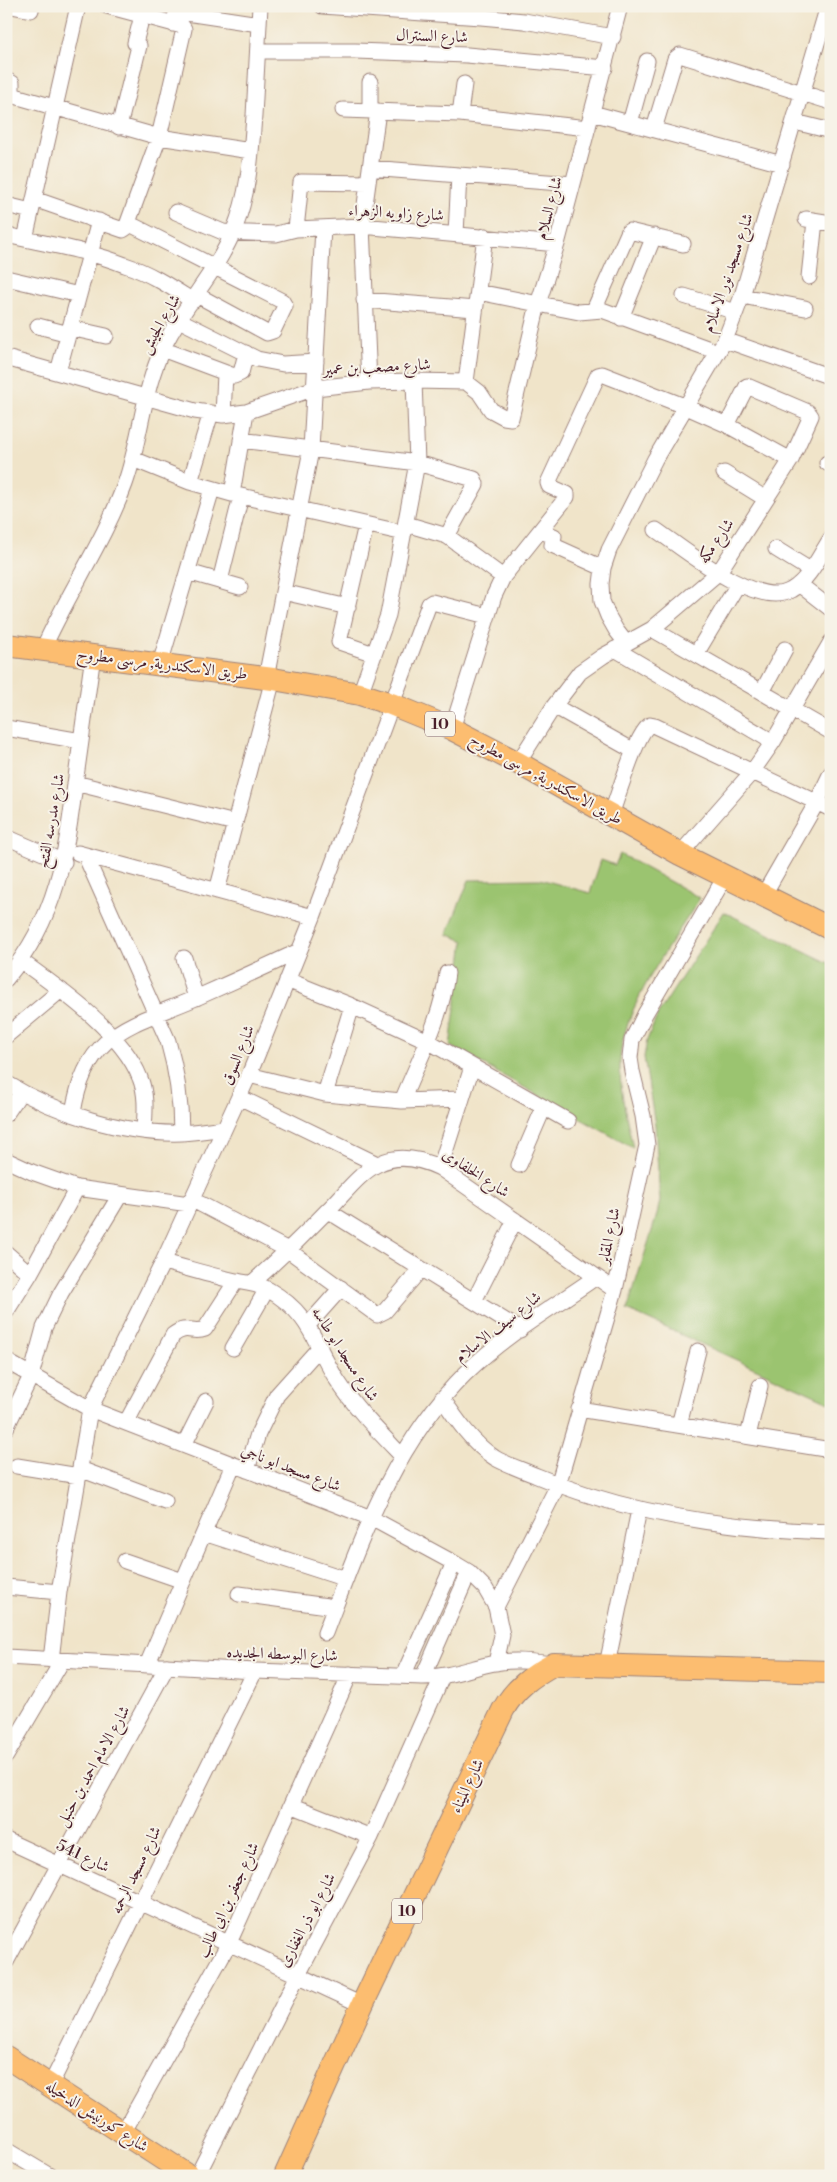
<svg xmlns="http://www.w3.org/2000/svg" width="837" height="2182" viewBox="0 0 837 2182" font-family="'Libre Bodoni',Amiri,serif">
	<rect width="100%" height="100%" fill="#f7f3e8"/>
	<filter id="ink" filterUnits="userSpaceOnUse"><feTurbulence type="fractalNoise" baseFrequency=".02" numOctaves="2"/><feDisplacementMap in="SourceGraphic" scale="10" xChannelSelector="R" yChannelSelector="G"/><feConvolveMatrix kernelMatrix="1 2 1 2 8 2 1 2 1" color-interpolation-filters="sRGB"/></filter>
	<filter id="wash" filterUnits="userSpaceOnUse"><feTurbulence type="fractalNoise" baseFrequency=".0096" numOctaves="4" result="noise"/><feDisplacementMap in="SourceGraphic" scale="20" xChannelSelector="R" yChannelSelector="G"/><feGaussianBlur stdDeviation="1.12" result="paint"/><feColorMatrix in="noise" values="0 0 0 0 0 0 0 0 0 0 0 0 0 0 0 0 0 1.4 0 .05"/><feComposite in="paint" operator="in"/></filter>
	<g filter="url(#wash)">
		<rect width="100%" height="100%" fill="#f0e4c9"/>
		<path fill="#9bc470" stroke="#72724e" d="M620 854 700 898C672 943 622 1008 620 1061 619 1090 627 1119 633 1148L450 1046 464 941 447 934 469 880 540 879 590 893 601 860 615 865Z
			M724 912 831 964V1403L627 1310 656 1218 660 1201 655 1125 644 1057 647 1040 658 1014Z"/>
	</g>
	<g filter="url(#ink)">
		<g fill="none" stroke-linecap="round" stroke-linejoin="round">
			<g stroke="#9d827a" stroke-width="17">
				<path id="street" d="M12 6 31 10
					M322 6 481 17 524 21 613 37
					M173 24 176 14 180 12 259 24
					M258 51H355L467 55 605 68
					M6 80 12 83V91L15 96 159 137 251 151
					M343 110 460 114 588 128
					M370 111V82
					M592 113 782 164
					M460 114 464 84
					M795 122 831 131
					M630 123 647 61
					M119 127 139 46 135 43 142 16
					M654 129 675 59 680 55 831 102
					M370 168 573 184
					M34 199 123 230 126 228 159 137 184 29 182 26 107 6
					M6 205 31 211
					M176 212 223 232 276 234 296 229 362 226 557 244
					M806 219 831 223
					M128 223 282 301 285 306 273 331 267 333 197 295
					M296 229 301 182 368 183
					M456 234 459 175
					M6 235C46 244 87 250 125 265 150 273 171 287 193 301
					M25 239 78 6
					M809 277 815 221
					M6 278 79 295
					M478 292 579 312 602 310 718 352
					M684 296 736 312
					M742 296 805 308
					M364 300 475 309
					M594 310 629 231 683 244
					M621 318 654 236
					M179 320 257 359 283 364 316 362
					M38 326 69 334
					M70 328 106 336
					M725 340 831 377
					M162 349 234 376 241 373 246 353
					M6 358 195 411 223 415 246 412 315 388 369 382 414 381 466 382 479 392 491 410 504 417 511 418 538 304 557 244 620 6
					M58 372 99 221
					M369 382 362 226 378 111
					M466 382 485 236
					M223 415 225 374
					M241 440 417 463 474 479 476 484 447 536
					M133 459 190 482 232 494 404 533
					M827 463 831 465
					M724 473 766 499
					M190 482 211 413
					M232 494 246 412
					M406 524 447 536 503 577
					M366 525 339 642 374 654
					M656 530C684 549 757 610 791 590 809 580 820 555 831 538
					M540 531 554 536 552 545 603 568
					M776 549 810 570
					M188 572 240 587
					M220 581 241 496
					M799 584 831 609
					M283 592 348 607
					M652 629 831 732
					M626 643 616 630 608 616 602 601 601 584 603 568 609 550 655 459 725 340 742 296 828 6
					M43 649C68 593 104 541 125 484 140 442 142 398 159 357 178 311 215 276 234 230 249 193 251 155 254 116 256 79 258 43 260 6
					M615 649 773 742
					M696 654 738 584
					M160 664 212 489
					M266 678 311 450 323 228
					M762 692 785 649
					M360 694 388 615 417 463 414 381
					M554 706 634 751
					M6 728 81 741
					M452 729 494 596 503 577 567 497V494L549 486 548 483 598 375 602 374 684 406 727 425 791 460
					M518 763 554 706 580 672 603 656 652 629 719 572 791 460 811 416 808 412 747 386 727 425
					M75 783 235 823
					M611 815C617 799 637 731 650 725L655 726 831 809
					M6 837 64 862
					M78 853 313 917
					M680 854 752 772 773 742 831 642
					M85 855 168 1041C177 1072 181 1101 181 1133
					M217 891 273 679
					M763 896 817 802 831 773
					M184 958 196 998
					M21 961C60 989 123 1033 140 1078 147 1095 145 1113 144 1131
					M6 979C58 917 66 853 76 777 82 736 87 696 93 656
					M287 980 352 1006 426 1040 568 1121
					M6 1036 61 990
					M249 1075 325 1094 402 1101 462 1099
					M6 1083C55 1113 125 1135 182 1133 196 1132 210 1130 224 1128
					M325 1094 352 1006
					M239 1097 377 1164
					M402 1101C419 1059 442 1018 447 973
					M73 1113C86 1030 131 1026 198 997 232 982 265 967 299 951
					M6 1114 21 1092
					M6 1160 32 1172 77 1188 189 1204
					M519 1165 544 1107
					M440 1168 472 1067
					M191 1199 288 1250 377 1315 385 1311 421 1269
					M328 1211 520 1330
					M6 1253 30 1274
					M163 1262C187 1268 212 1276 236 1281 248 1283 259 1284 269 1290 312 1315 313 1342 337 1380 355 1408 378 1431 401 1455
					M252 1283C278 1260 303 1236 327 1211 343 1196 358 1174 378 1164 398 1154 421 1159 440 1168L615 1290
					M474 1301 515 1220
					M6 1312 30 1274 77 1188
					M308 1325 341 1288
					M233 1348 267 1289
					M6 1361 90 1409 371 1518 454 1563 469 1572 485 1588 496 1607 502 1635 496 1663
					M442 1398C456 1419 473 1444 495 1458 507 1465 523 1470 537 1476 629 1515 731 1529 831 1532
					M579 1409 831 1450
					M126 1423 173 1335C187 1324 192 1334 205 1329L236 1281
					M679 1425 698 1351
					M6 1428 31 1376 44 1328 61 1293 120 1195
					M748 1436 760 1386
					M184 1445 206 1401
					M17 1466 79 1476
					M80 1469 165 1501
					M247 1470 258 1434 277 1395 320 1347
					M204 1533 346 1579
					M125 1561 183 1581
					M6 1587 59 1592
					M239 1594 335 1607
					M496 1607 558 1485 615 1290 647 1145 643 1116 632 1071 630 1058 632 1040 645 1014 725 877
					M325 1633C361 1540 393 1445 465 1374 503 1336 552 1308 596 1277
					M6 1657 255 1671 423 1677C451 1677 469 1668 495 1663 514 1659 535 1662 554 1664
					M51 1660 59 1592 90 1409 163 1262 249 1075 313 917 429 604 432 602 487 616
					M147 1665 233 1465
					M607 1665 639 1510
					M403 1676 454 1563
					M423 1677 469 1572
					M6 1756 62 1661
					M291 1805 371 1837
					M6 1840 362 2005
					M6 1962 167 1666
					M50 2086 255 1671
					M123 2133 229 1943 350 1674
					M6 2150 50 2176
					M197 2176 298 1975 371 1837 442 1677"/>
			</g>
			<g stroke="#9d827a" stroke-width="24">
				<path id="primary" d="M6 645 273 679 360 694 391 704 452 729 518 763 680 854 831 929
					M6 2057 189 2176
					M285 2176 362 2005 503 1710C515 1688 532 1676 554 1664L831 1672"/>
			</g>
			<use href="#street" stroke="#fff" stroke-width="15"/>
			<use href="#primary" stroke="#fcbd6f" stroke-width="22"/>
		</g>
	</g>
	<g text-anchor="middle" dominant-baseline="central" stroke-width="4" stroke-linejoin="round" paint-order="stroke">
		<g fill="#f7f3e8" stroke="#7e5f64" stroke-width="1">
			<rect x="425" y="711.5" width="30" height="25" rx="4"/>
			<rect x="392" y="1898.5" width="30" height="25" rx="4"/>
		</g>
		<g font-size="15" font-weight="bold" fill="#4a1f2b">
			<text x="440" y="724">10</text>
			<text x="407" y="1911">10</text>
		</g>
		<g font-size="16" fill="#4a1f2b" stroke="#f7f3e8">
			<text transform="translate(432 36) rotate(2)">شارع السنترال</text>
			<text transform="translate(549 208) rotate(-75)">شارع السلام</text>
			<text transform="translate(396 213) rotate(3)">شارع زاويه الزهراء</text>
			<text transform="translate(728 273) rotate(-71)">شارع مسجد نور الاسلام</text>
			<text transform="translate(160 324) rotate(-60)">شارع الجيش</text>
			<text transform="translate(377 367) rotate(-3)">شارع مصعب بن عمير</text>
			<text transform="translate(716 541) rotate(-55)">شارع مكه</text>
			<text transform="translate(162 664) rotate(7)">طريق الاسكندرية, مرسى مطروح</text>
			<text transform="translate(546 779) rotate(29)">طريق الاسكندرية, مرسى مطروح</text>
			<text transform="translate(51 821) rotate(-80)">شارع مدرسه الفتح</text>
			<text transform="translate(238 1055) rotate(-68)">شارع السوق</text>
			<text transform="translate(476 1173) rotate(33)">شارع الخلفاوى</text>
			<text transform="translate(609 1236) rotate(-78)">شارع المقابر</text>
			<text transform="translate(498 1327) rotate(-38)">شارع سيف الاسلام</text>
			<text transform="translate(345 1354) rotate(57)">شارع مسجد ابو طاسه</text>
			<text transform="translate(291 1468) rotate(21)">شارع مسجد ابو ناجي</text>
			<text transform="translate(282 1654) rotate(2)">شارع البوسطه الجديده</text>
			<text transform="translate(93 1766) rotate(-61)">شارع الامام احمد بن حنبل</text>
			<text transform="translate(467 1786) rotate(-65)">شارع الميناء</text>
			<text transform="translate(83 1856) rotate(25)">شارع 541</text>
			<text transform="translate(136 1870) rotate(-64)">شارع مسجد الرحمه</text>
			<text transform="translate(228 1900) rotate(-65)">شارع جعفر بن ابى طالب</text>
			<text transform="translate(307 1920) rotate(-62)">شارع ابو ذر الغفارى</text>
			<text transform="translate(97 2116) rotate(33)">شارع كورنيش الدخيله</text>
		</g>
	</g>
	<rect width="837" height="2182" fill="none" stroke="#f7f3e8" stroke-width="25"/>
</svg>
